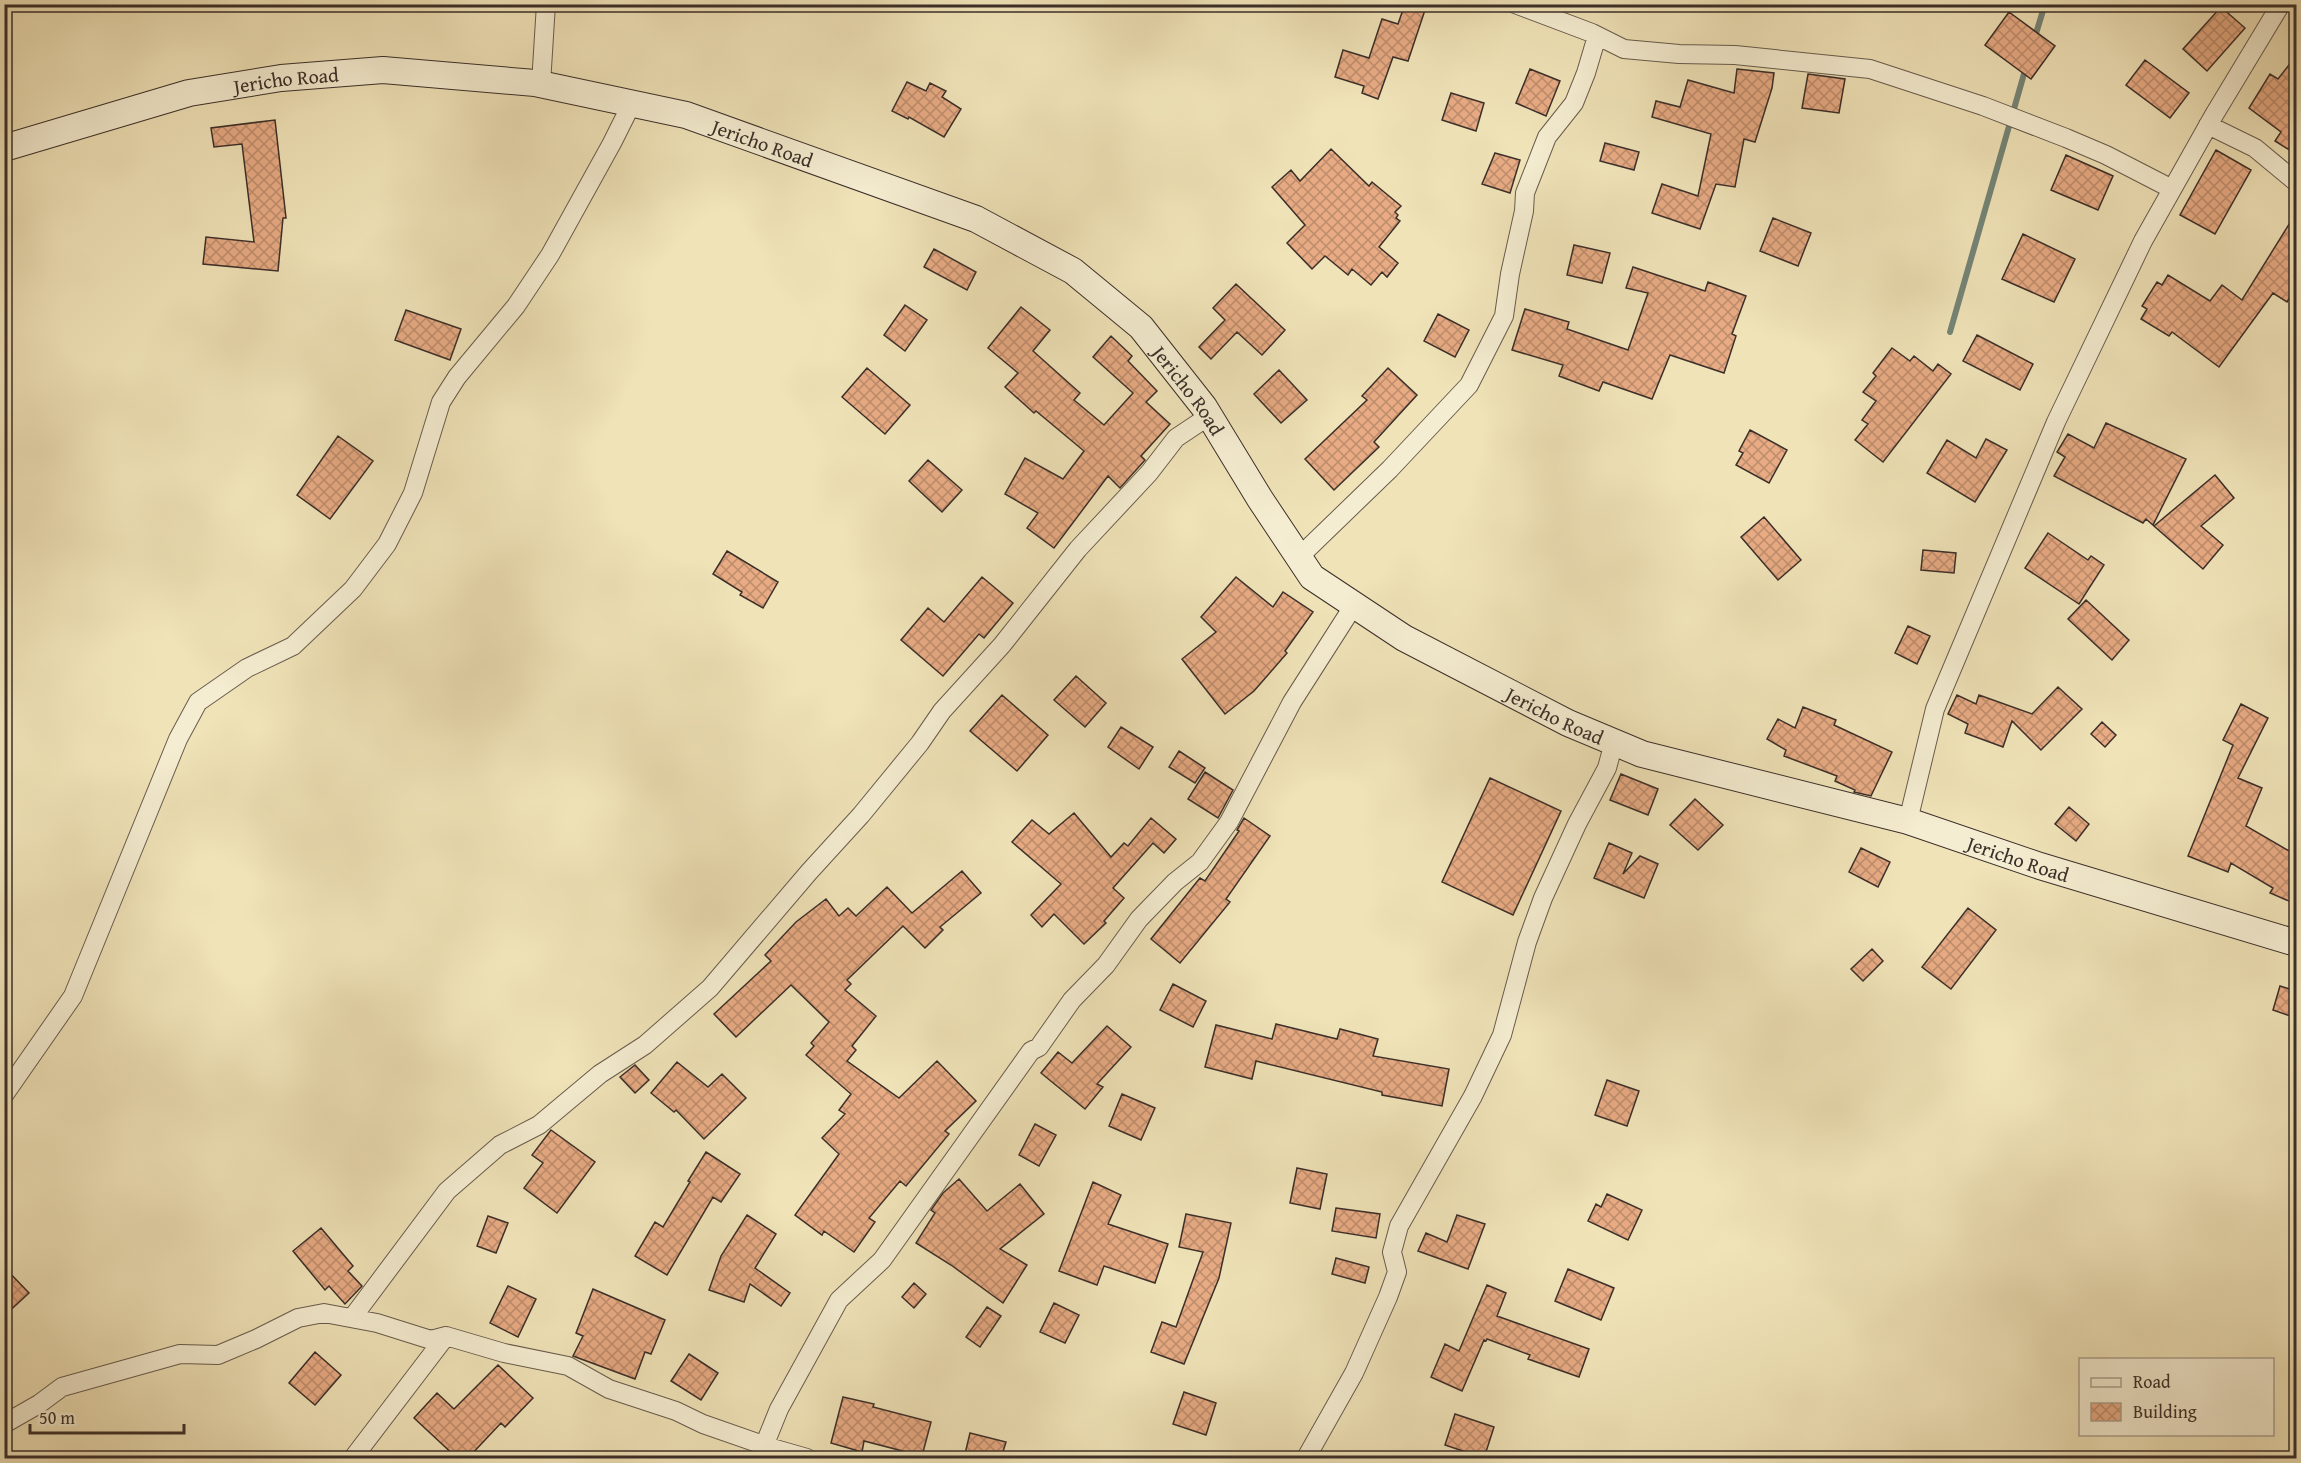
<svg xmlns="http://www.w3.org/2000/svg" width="2301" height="1463" viewBox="0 0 2301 1463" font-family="'Gentium Book Plus',serif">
	<defs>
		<pattern id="building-cross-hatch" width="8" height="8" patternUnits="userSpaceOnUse" patternTransform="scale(1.5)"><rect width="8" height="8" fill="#e8ab84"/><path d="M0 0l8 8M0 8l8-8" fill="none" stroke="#bd8c6c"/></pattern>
	</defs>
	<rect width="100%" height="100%" fill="#f0e3b8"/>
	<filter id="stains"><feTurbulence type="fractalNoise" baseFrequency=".00333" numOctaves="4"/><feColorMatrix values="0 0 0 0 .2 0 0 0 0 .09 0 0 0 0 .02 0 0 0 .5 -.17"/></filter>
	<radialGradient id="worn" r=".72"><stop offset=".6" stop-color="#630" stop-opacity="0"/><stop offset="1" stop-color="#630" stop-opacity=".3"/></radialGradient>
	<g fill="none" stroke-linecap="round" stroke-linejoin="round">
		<path stroke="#758577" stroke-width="6" d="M2034 40 2045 4
			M1950 332 2026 67"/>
	</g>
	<path fill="url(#building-cross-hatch)" stroke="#3b2f29" stroke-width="1.5" d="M1405 4 1425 10 1408 61 1393 57 1378 99 1362 93 1364 86 1335 77 1343 50 1369 58 1382 19 1398 24Z
		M2221 7 2245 28 2207 71 2183 49Z
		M2009 12 2055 46 2031 79 1985 45Z
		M2296 56V154L2275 141 2281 132 2249 108 2270 74 2278 79Z
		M2145 60 2189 93 2170 118 2126 85Z
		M1530 69 1560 81 1546 116 1516 103Z
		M1737 69 1774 73 1772 88 1755 142 1744 139 1735 187 1716 184 1700 229 1652 213 1662 184 1698 196 1711 134 1652 117 1656 101 1680 107 1688 80 1734 93Z
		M1808 74 1845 79 1839 113 1802 108Z
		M907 82 926 91 930 83 946 91 942 97 961 109 944 137 909 117 908 119 892 111Z
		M1451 93 1484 103 1476 131 1442 120Z
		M275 120 286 218H283L278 271 203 264 206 237 254 242 242 144 214 147 211 128Z
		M1605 143 1639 152 1634 170 1600 161Z
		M1331 149 1369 186 1372 182 1401 206 1395 212 1398 215 1396 218 1400 221 1379 247 1398 263 1387 277 1382 272 1371 285 1352 269 1348 275 1325 256 1312 269 1287 243 1305 225 1272 187 1291 170 1300 181Z
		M2216 150 2251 170 2215 234 2180 215Z
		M1495 153 1520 160 1510 193 1482 184Z
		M2066 155 2113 176 2098 210 2051 190Z
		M2296 213V287L2287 302 2273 293 2219 367 2172 332 2169 336 2141 319 2147 309 2142 306 2157 282 2162 285 2168 275 2210 301 2222 285 2242 300Z
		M1773 218 1811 233 1798 266 1760 251Z
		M2023 234 2075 259 2054 302 2002 279Z
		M1574 245 1610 253 1602 283 1567 275Z
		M934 249 976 272 967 290 924 267Z
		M1633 267 1705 291 1708 282 1746 296 1732 334 1736 336 1724 373 1670 355 1652 399 1603 382 1599 391 1559 376 1563 365 1512 350 1525 309 1569 322 1567 329 1628 350 1648 293 1626 288Z
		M1236 284 1285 330 1262 355 1237 332 1211 359 1199 347 1225 320 1213 308Z
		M905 305 927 320 905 351 884 335Z
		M1021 307 1050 330 1033 351 1080 393 1074 400 1104 425 1133 393 1093 357 1111 336 1132 356 1128 361 1157 391 1146 402 1170 424 1141 456 1145 460 1120 488 1108 476 1054 548 1027 528 1038 513 1005 494 1025 458 1063 479 1084 451 1036 411 1034 413 1005 387 1018 373 988 348Z
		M406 310 461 329 450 360 395 340Z
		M1438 314 1469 330 1455 357 1424 341Z
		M1977 335 2033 364 2020 390 1963 361Z
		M1892 348 1910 361 1914 356 1933 371 1938 364 1951 374 1883 462 1855 440 1868 424 1862 420 1876 401 1863 392 1876 376 1873 373Z
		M867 368 910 405 885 434 842 397Z
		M1388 368 1417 395 1374 442 1379 447 1334 490 1305 459 1367 400 1362 396Z
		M1279 370 1307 400 1281 423 1254 394Z
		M2106 423 2186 459 2153 525 2146 519 2143 523 2054 476 2065 457 2057 452 2068 434 2094 448Z
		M1750 430 1787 450 1769 483 1736 465 1743 453 1739 451Z
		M338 436 373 461 330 519 297 495Z
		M1986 439 2007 450 1975 502 1927 473 1947 440 1976 458Z
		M928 460 962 490 942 512 909 481Z
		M2215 475 2234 498 2201 526 2223 545 2203 569 2154 526Z
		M1764 517 1801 560 1778 580 1741 537Z
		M2048 533 2088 560 2091 556 2104 565 2079 604 2025 568Z
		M1923 550 1956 553 1954 573 1921 570Z
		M727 551 778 582 763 608 740 595 742 592 713 574Z
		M982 577 1013 603 984 638 979 634 943 676 901 640 928 608 944 622Z
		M1236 577 1273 607 1283 592 1313 612 1285 651 1287 653 1254 691 1225 714 1182 659 1216 632 1201 617Z
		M2086 600 2129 640 2112 660 2068 619Z
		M1908 626 1930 636 1917 664 1895 653Z
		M1076 676 1106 703 1085 727 1054 700Z
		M2058 687 2082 709 2041 750 2012 721 2003 747 1965 733 1968 724 1948 714 1957 695 1976 704 1979 695 2032 714Z
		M1002 695 1048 735 1017 771 970 731Z
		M2241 704 2268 718 2238 778 2262 788 2246 826 2296 855V904L2270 893 2273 888 2231 863 2228 872 2188 856 2233 745 2223 740Z
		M1803 707 1836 720 1834 725 1892 752 1871 796 1854 792 1855 790 1835 781 1837 776 1784 756 1786 750 1767 739 1778 719 1795 728Z
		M2102 722 2116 735 2105 747 2091 734Z
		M1121 727 1153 747 1139 769 1108 747Z
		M1179 751 1205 768 1195 783 1169 767Z
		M1205 772 1233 790 1218 818 1188 799Z
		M1621 774 1658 789 1648 815 1610 800Z
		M1490 778 1561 811 1513 915 1442 882Z
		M1695 799 1723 825 1698 850 1670 825Z
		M2069 807 2089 824 2076 841 2055 824Z
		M1074 813 1111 857 1124 843 1128 846 1151 818 1176 839 1164 853 1153 843 1113 888 1124 898 1104 921 1106 923 1084 944 1054 914 1042 927 1031 915 1061 884 1012 842 1032 820 1049 834Z
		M1244 818 1270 836 1226 899 1230 902 1180 963 1151 939 1200 878 1205 881 1239 831 1237 830Z
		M1609 843 1632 853 1623 874 1640 856 1658 864 1644 898 1594 878Z
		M1861 848 1890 862 1878 887 1849 872Z
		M962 871 981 893 940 927 943 930 925 948 903 926 847 980 851 984 845 990 876 1016 852 1046 856 1050 847 1061 899 1098 937 1061 976 1101 945 1131 949 1134 906 1186 900 1181 869 1218 875 1222 854 1252 824 1231 822 1235 795 1215 839 1154 822 1138 845 1114 839 1110 851 1094 806 1055 814 1046 811 1043 829 1022 791 985 736 1037 714 1014 771 961 765 955 796 922 826 899 839 916 848 908 856 916 887 887 912 913Z
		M1968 908 1996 930 1951 989 1922 967Z
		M1872 949 1883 961 1863 981 1851 969Z
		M1173 984 1206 1001 1193 1027 1160 1010Z
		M2280 986 2296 991V1018L2273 1010Z
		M1276 1024 1337 1039 1340 1029 1378 1039 1373 1056 1449 1069 1442 1106 1382 1095V1092L1256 1061 1252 1079 1205 1067 1216 1025 1272 1039Z
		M1107 1026 1131 1047 1097 1084 1103 1087 1085 1109 1041 1073 1058 1052 1072 1063Z
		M677 1062 708 1087 722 1074 746 1098 704 1139 676 1110 674 1112 651 1093Z
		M635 1065 649 1080 635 1093 620 1077Z
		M1607 1080 1639 1091 1627 1126 1595 1115Z
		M1122 1094 1155 1108 1141 1140 1109 1126Z
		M1035 1124 1056 1135 1039 1166 1019 1155Z
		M551 1130 595 1162 557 1213 524 1188 543 1163 532 1155Z
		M706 1152 740 1174 721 1202 713 1197 667 1275 635 1256 655 1222 663 1227 690 1182 688 1181Z
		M1297 1168 1327 1174 1320 1209 1290 1203Z
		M959 1179 987 1211 1020 1184 1044 1214 1000 1249 1027 1265 1003 1303 951 1265 916 1243 935 1213 931 1210 943 1193Z
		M1093 1182 1121 1195 1108 1224 1168 1244 1155 1283 1104 1266 1097 1285 1059 1271Z
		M1607 1194 1642 1210 1628 1240 1588 1221 1596 1204 1601 1207Z
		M1336 1208 1380 1214 1376 1238 1332 1231Z
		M1186 1214 1231 1223 1219 1278 1184 1364 1151 1352 1162 1322 1176 1327 1203 1252 1179 1247Z
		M747 1215 776 1234 755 1268 790 1293 781 1306 750 1284 744 1302 709 1290 721 1256Z
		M1457 1215 1485 1224 1468 1269 1418 1251 1426 1233 1447 1242Z
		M488 1216 508 1223 496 1253 477 1246Z
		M321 1228 353 1266 348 1271 362 1286 345 1304 329 1286 325 1290 293 1251Z
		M1336 1258 1369 1267 1365 1283 1332 1274Z
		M4 1267 29 1293 4 1316Z
		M1568 1269 1614 1288 1601 1320 1555 1301Z
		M914 1283 926 1294 914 1308 902 1297Z
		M1487 1285 1506 1293 1497 1316 1589 1349 1579 1377 1528 1359 1530 1355 1487 1339 1486 1341 1484 1340 1462 1391 1431 1377 1445 1344 1459 1351Z
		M508 1286 536 1299 518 1337 490 1323Z
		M593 1289 665 1320 651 1354 645 1352 635 1379 573 1356 583 1336 576 1333Z
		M1054 1303 1079 1315 1065 1343 1040 1332Z
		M987 1307 1001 1316 980 1347 966 1337Z
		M315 1352 341 1375 315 1405 289 1383Z
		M689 1354 718 1373 701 1400 671 1381Z
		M498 1365 533 1398 505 1427 501 1423 468 1458H457L414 1418 437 1393 454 1409Z
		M1184 1392 1216 1403 1206 1435 1173 1424Z
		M843 1397 874 1404 873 1407 931 1422 922 1456 864 1441 862 1452 831 1443Z
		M1455 1414 1494 1427 1484 1458 1445 1445Z
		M970 1433 1006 1442 1001 1458H964Z"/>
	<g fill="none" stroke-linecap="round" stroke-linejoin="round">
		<g stroke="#685c4d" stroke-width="20">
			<path id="street" d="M1515 4 1592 33 1624 49 1679 54 1735 55 1870 69 1983 106 2066 138 2106 155 2172 189
				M541 84 546 4
				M2208 125 2255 148 2296 182
				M1299 557 1390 469 1469 385 1504 316 1510 274 1524 211 1525 193 1547 137 1574 103 1586 73 1597 36
				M1908 821 1935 709 2056 422 2143 241 2214 115 2281 4
				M4 1095 73 996 178 739 198 702 247 668 293 646 353 589 387 544 413 493 441 402 457 377 516 306 550 255 612 143 632 103
				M352 1318 447 1191 500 1145 539 1125 600 1074 645 1045 710 988 809 872 861 815 920 743 942 711 1002 645 1078 549 1149 473 1176 438 1209 416
				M4 1424 39 1404 62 1387 180 1354 218 1355 256 1339 298 1318 324 1313 377 1323 431 1340 446 1336 504 1353 568 1366 609 1389 676 1411 703 1424 772 1448 807 1458
				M764 1446 779 1409 839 1300 882 1260 1031 1051 1039 1047 1072 1000 1106 965 1139 919 1175 882 1200 862 1229 822 1292 702 1354 605
				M353 1458 446 1336
				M1306 1458 1354 1373 1388 1297 1397 1272 1392 1252 1399 1226 1473 1096 1502 1035 1527 942 1543 898 1577 824 1607 768 1614 742"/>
		</g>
		<g stroke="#3b2f29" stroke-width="28">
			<g id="secondary">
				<path id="s1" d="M4 148 189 93 281 78 383 70 535 83 686 115 976 219 1073 271 1141 327 1204 407 1260 499 1312 577 1404 638 1568 723 1642 754 1908 821 2040 866 2296 943"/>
			</g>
		</g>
		<use href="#street" stroke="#f5edd1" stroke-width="18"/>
		<use href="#secondary" stroke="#f5edd1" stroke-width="26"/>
	</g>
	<g text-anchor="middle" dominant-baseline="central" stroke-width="6" stroke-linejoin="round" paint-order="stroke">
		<g font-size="20" fill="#3b2f29" stroke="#f5edd1">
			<text stroke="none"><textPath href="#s1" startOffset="291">Jericho Road</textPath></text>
			<text stroke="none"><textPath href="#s1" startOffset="777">Jericho Road</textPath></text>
			<text stroke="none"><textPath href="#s1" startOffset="1281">Jericho Road</textPath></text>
			<text stroke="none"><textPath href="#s1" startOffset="1785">Jericho Road</textPath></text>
			<text stroke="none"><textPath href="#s1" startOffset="2271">Jericho Road</textPath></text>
		</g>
	</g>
	<rect width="2301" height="1463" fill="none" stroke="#f0e3b8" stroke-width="24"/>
	<rect x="6" y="6" width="2289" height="1451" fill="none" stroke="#3b2f29" stroke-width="3"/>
	<rect x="12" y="12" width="2277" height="1439" fill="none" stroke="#3b2f29" stroke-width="1.5"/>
	<rect x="2079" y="1358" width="195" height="78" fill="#f5edd1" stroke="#aba18e" stroke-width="1.5"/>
	<rect x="2091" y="1378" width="30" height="9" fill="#f5edd1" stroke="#aba18e" stroke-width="1.5"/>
	<text x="2133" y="1388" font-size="18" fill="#3b2f29">Road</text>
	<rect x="2091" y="1403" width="30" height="18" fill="url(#building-cross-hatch)" stroke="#aba18e" stroke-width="1.5"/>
	<text x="2133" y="1418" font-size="18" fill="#3b2f29">Building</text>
	<path d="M30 1424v9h154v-9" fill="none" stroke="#3b2f29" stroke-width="3"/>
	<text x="39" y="1424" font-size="18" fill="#3b2f29" stroke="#f5edd1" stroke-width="4.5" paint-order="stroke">50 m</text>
	<rect width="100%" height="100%" filter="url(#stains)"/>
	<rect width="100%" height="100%" fill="url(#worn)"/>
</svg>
